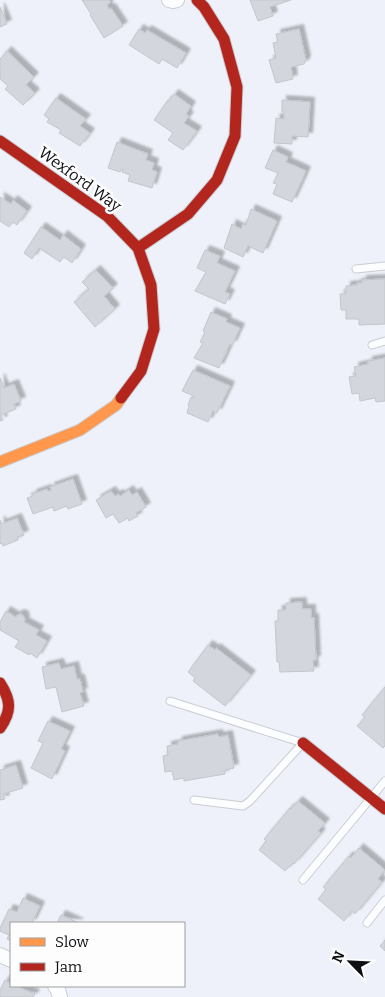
<svg xmlns="http://www.w3.org/2000/svg" width="385" height="997" viewBox="0 0 385 997" font-family="Bitter,serif">
	<defs>
		<filter id="shadow"><feDropShadow dx="4.5" dy="-4.5" stdDeviation="1" flood-color="#0004"/></filter>
	</defs>
	<rect width="100%" height="100%" fill="#eef1f9"/>
	<path fill="#d3d6dc" stroke="#c3c6cb" filter="url(#shadow)" d="M82 0H109L111 2 107 5 109 9 111 8 123 26 104 38 90 15 91 14Z
		M250 0H291L270 7 273 16 258 21Z
		M0 7 7 24 0 27Z
		M139 29 145 33 147 30 186 53 177 68 162 59 159 64 129 45Z
		M299 29 306 60 304 64 291 67 293 79 276 83 269 60 276 58 273 43 278 42 276 34Z
		M7 51 34 77 26 85 35 93 23 105 5 89 8 86 0 79V59Z
		M174 94 191 106 186 114 189 116 184 123 197 131 183 150 168 140 173 133 154 120 168 100 169 101Z
		M56 98 86 119 80 126 90 133 80 146 59 133 61 130 47 122 49 119 44 115Z
		M282 100 310 102 308 137 292 136V144L274 143 276 118 284 119V112H282Z
		M117 142 148 154 146 160 154 163 152 170 157 172 152 188 128 181 130 175 122 172 123 169H121L120 172 108 168Z
		M273 150 288 157 286 162 306 171 292 202 273 194 277 184 273 183 278 173 265 168Z
		M0 197 11 204 13 200 27 211 17 225 13 222 9 227 0 221Z
		M251 209 277 221 263 253 248 246 243 257 224 248 232 224 241 229 243 224 246 225Z
		M41 227 60 240 63 235 81 249 72 263 64 257 60 262 39 248 32 259 24 253Z
		M205 250 220 256 217 263 235 271 225 292 230 294 225 304 195 291 206 272 197 268Z
		M96 270 113 288 104 296 115 309 95 327 74 302 89 289 82 282Z
		M385 279V324L359 325V319H346V310H341L340 294H346V286L357 285V283H362V280Z
		M211 312 227 319 226 322 240 328 232 345 230 344 219 368 194 358 203 343 200 342 205 332 203 331Z
		M385 358V401L376 402 375 398 360 401 359 393 352 394 349 377 356 376 354 367 368 364V361Z
		M193 370 230 386 217 413 213 411 208 422 187 413 189 406 188 405 191 397 194 398V396L182 391Z
		M0 378 4 388 14 384 21 401 14 404 16 409 1 415 3 420 0 421Z
		M73 479 82 504 68 509 67 506 54 511 53 507 33 514 27 498 33 496 32 494 47 489 48 491 51 490 50 487Z
		M129 490 132 495 137 492 146 507 136 513 138 516 129 521 128 518 119 523 113 514 106 518 96 500 111 491 115 496 119 494 120 496Z
		M17 518 24 535 17 537 18 540 3 546 2 543 0 544V520L2 524Z
		M302 602V609H311V618H314L316 660H313L314 671 280 672 279 662H277L275 621H278V610H286V603Z
		M6 611 16 617 17 615 21 614 24 616 25 620 24 622 39 630 36 635 47 641 37 658 30 653 29 655 15 647 19 641 0 630V622Z
		M208 645 215 650 216 648 251 675 225 706 193 681 195 678 188 672Z
		M59 663 61 669 74 666 77 679H80L83 692 80 693 84 706 62 712 56 687 46 689 42 667Z
		M385 687V746L383 748 357 726 365 717 362 715Z
		M48 721 70 731 61 749 65 751 52 779 31 768 43 743 38 741Z
		M218 734 219 737 228 735 234 768 225 770V774L184 781V778L174 780 172 771 165 772 163 756 168 755 167 746 178 744V741Z
		M16 765 23 788 3 794 5 799 0 800V770Z
		M298 801 325 823 318 831 321 833 294 864 293 863 285 871 259 850 266 841 264 839 290 808 291 809Z
		M359 848 385 870 378 879 382 882 355 914 352 911 344 921 318 899 326 890 323 887 349 856 351 858Z
		M23 898 40 906 32 923H11V941L7 939 9 935 0 931V928L9 909 17 912Z
		M61 915 79 923H57Z
		M385 940V951L380 946Z
		M5 980 11 984V986H16L35 994 33 997H0V990Z"/>
	<g fill="none" stroke-linecap="round" stroke-linejoin="round">
		<g stroke="#cacdd3" stroke-width="9">
			<path id="lane" d="M356 269 385 266
				M372 345 385 341
				M170 701 303 743 250 801 243 806 194 800
				M303 880 385 781
				M367 923 385 900"/>
		</g>
		<g stroke="#cacdd3" stroke-width="16">
			<path id="street" d="M169 0 173 1 177 0
				M0 955 11 960
				M55 986 58 990 60 997"/>
		</g>
		<g stroke="#cacdd3" stroke-width="13">
			<path id="slow" d="M0 462 80 430 116 405 121 398"/>
		</g>
		<g stroke="#cacdd3" stroke-width="13">
			<path id="jam" d="M0 141 107 216 138 248 151 285 154 329 141 371 121 398
				M138 248 188 214 217 180 235 136 237 87 224 39 204 7 197 0
				M0 683C11 700 12 711 0 728
				M303 743 385 809"/>
		</g>
		<use href="#lane" stroke="#fcfdfe" stroke-width="7"/>
		<use href="#street" stroke="#fcfdfe" stroke-width="14"/>
		<use href="#slow" stroke="#ff974d" stroke-width="11"/>
		<use href="#jam" stroke="#b3261e" stroke-width="11"/>
	</g>
	<g text-anchor="middle" dominant-baseline="central" stroke-width="5" stroke-linejoin="round" paint-order="stroke">
		<g font-size="16" fill="#0d0f13" stroke="#fdfdfd">
			<text transform="translate(80 179) rotate(36)">Wexford Way</text>
		</g>
	</g>
	<rect x="10" y="922" width="175" height="65" fill="#fdfdfd" stroke="#9d9e9f"/>
	<rect x="20" y="938" width="25" height="8" fill="#ff974d" stroke="#9d9e9f"/>
	<text x="55" y="947" font-size="15" fill="#0d0f13">Slow</text>
	<rect x="20" y="963" width="25" height="8" fill="#b3261e" stroke="#9d9e9f"/>
	<text x="55" y="972" font-size="15" fill="#0d0f13">Jam</text>
	<g transform="translate(350 962) rotate(294)" stroke="#fdfdfd" stroke-width="4" paint-order="stroke">
	<path d="M0-4L9 19L0 12L-9 19Z" fill="#0d0f13"/>
	<text y="-8" font-size="14" font-weight="bold" text-anchor="middle" fill="#0d0f13">N</text>
	</g>
</svg>
